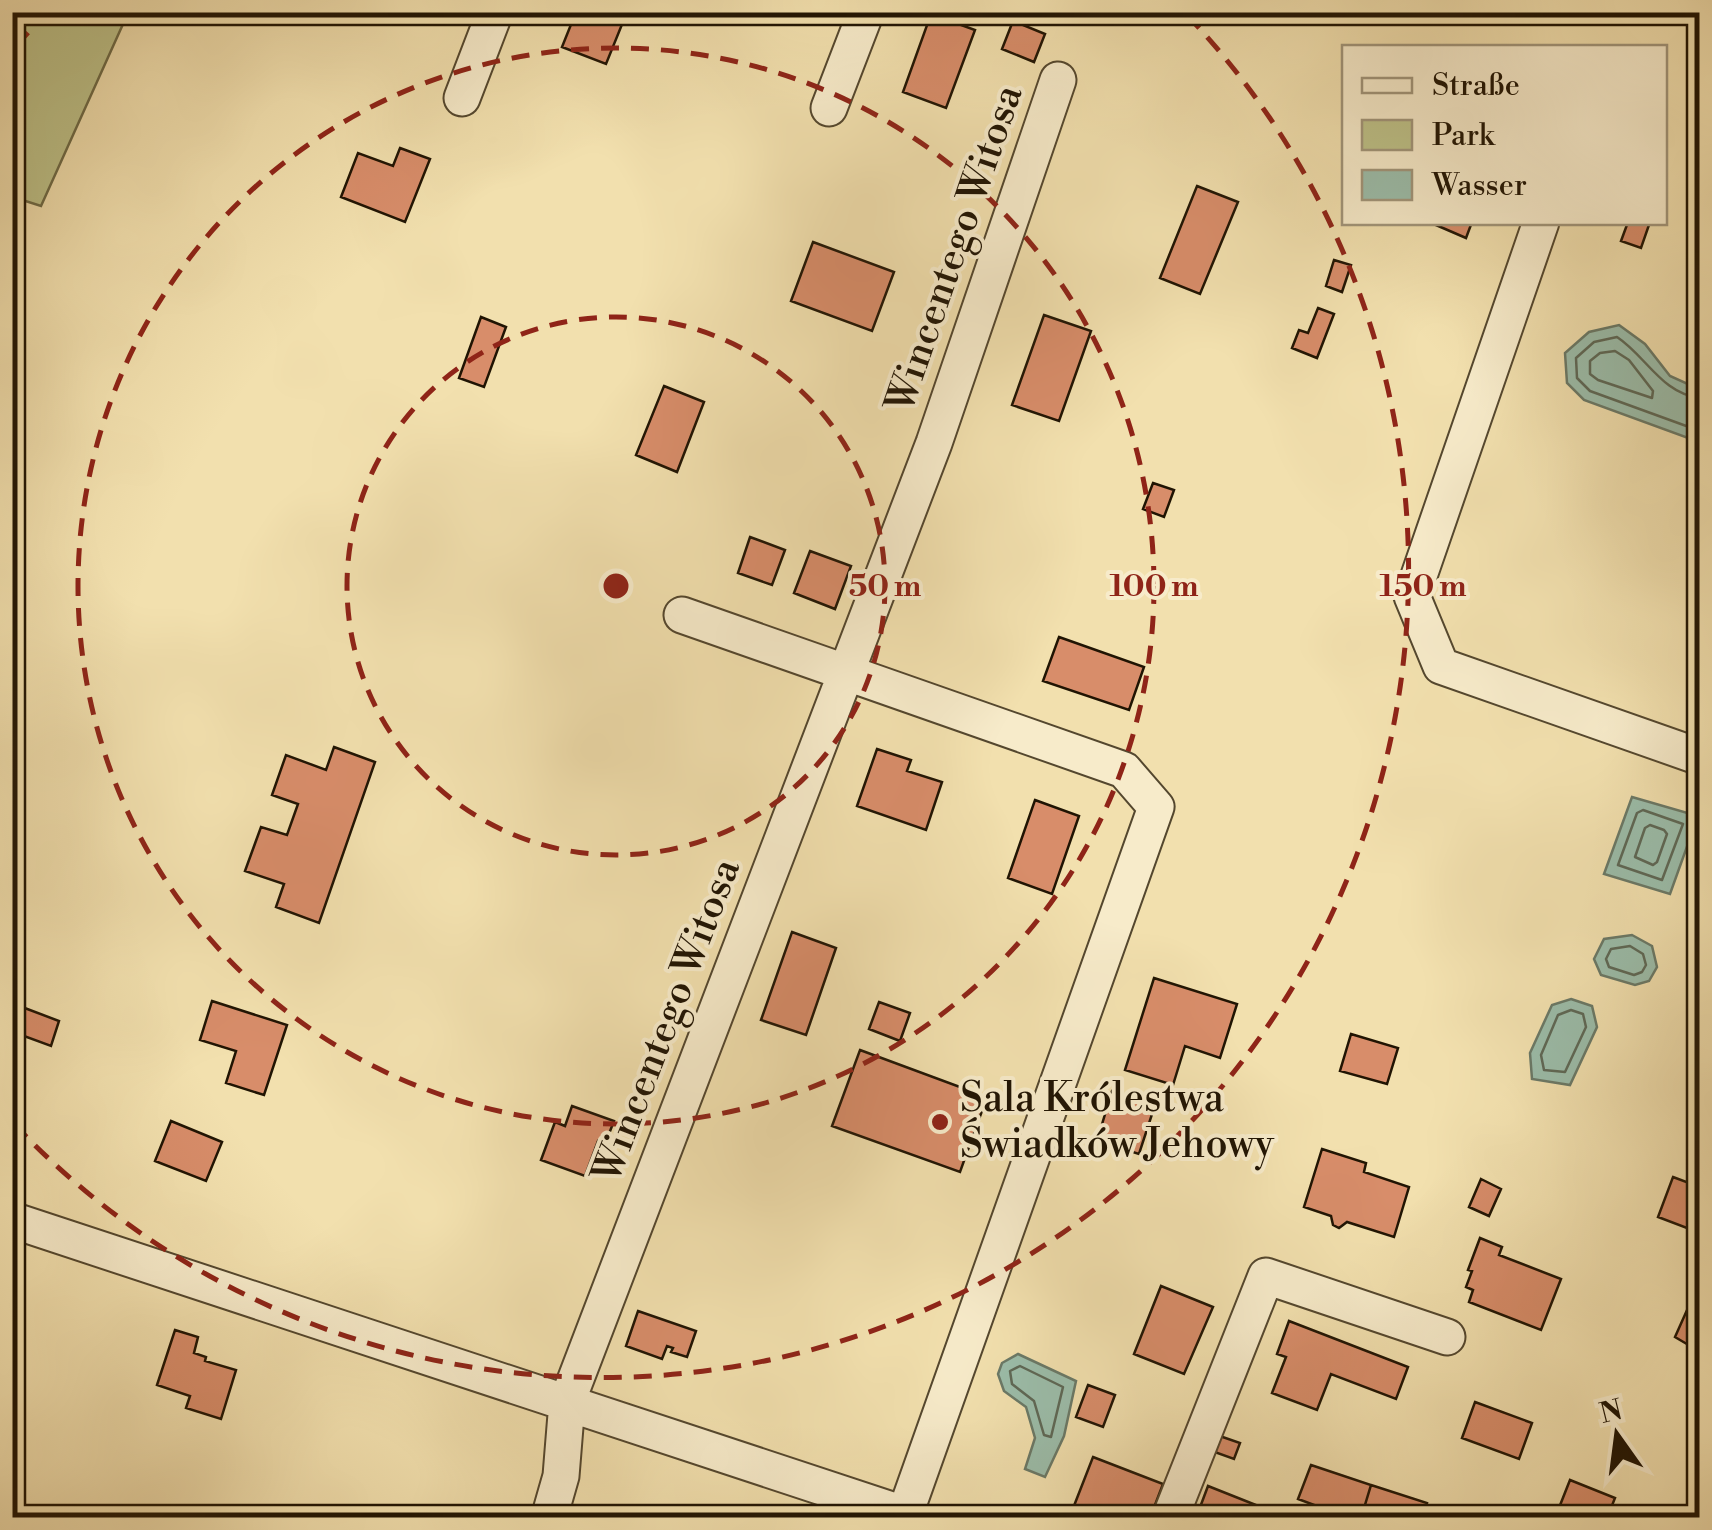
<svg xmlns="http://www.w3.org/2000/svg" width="1712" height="1530" viewBox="0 0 1712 1530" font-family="'Libre Bodoni',serif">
	<rect width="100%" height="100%" fill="#f2e0ae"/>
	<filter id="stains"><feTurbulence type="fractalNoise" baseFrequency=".002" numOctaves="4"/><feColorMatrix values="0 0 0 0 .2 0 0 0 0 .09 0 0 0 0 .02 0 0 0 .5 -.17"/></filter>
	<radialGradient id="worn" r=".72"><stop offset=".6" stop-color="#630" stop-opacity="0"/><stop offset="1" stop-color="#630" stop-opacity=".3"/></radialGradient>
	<path fill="#bdc188" stroke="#6e6a46" stroke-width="2.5" d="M13 12 128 13 41 206 13 197Z"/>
	<path fill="#9bbdaa" stroke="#6a7967" stroke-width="2.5" d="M1619 325 1645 344 1670 376 1699 389V442L1584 400 1567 383 1565 353 1589 332Z
		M1632 797 1698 816 1670 894 1604 874Z
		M1632 935 1652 946 1657 967 1649 981 1635 985 1601 975 1594 959 1604 939Z
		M1571 999 1592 1006 1597 1027 1570 1085 1532 1079 1530 1053 1552 1005Z
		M1018 1354 1076 1381 1064 1436 1045 1477 1025 1469 1035 1438 1026 1407 1004 1391 998 1374 1002 1363Z"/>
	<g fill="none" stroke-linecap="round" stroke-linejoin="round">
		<path stroke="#5e6856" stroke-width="2.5" d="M1615 351 1629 360 1653 391 1652 398 1598 380 1590 374V361L1600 353Z
			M1700 398C1662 394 1646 356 1617 337L1594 342 1576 358 1577 378 1590 391 1700 431
			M1643 810 1683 824 1662 880 1618 865 1637 813Z
			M1650 825 1664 830 1667 834 1657 862 1653 865 1635 857 1645 828Z
			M1630 946 1643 954 1646 965 1642 972 1634 975 1609 967 1606 959 1611 949Z
			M1571 1010 1583 1014 1586 1027 1565 1072 1544 1070 1541 1055 1558 1015Z
			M1020 1366 1063 1387 1051 1437 1044 1435 1034 1401 1012 1384 1010 1371Z"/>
	</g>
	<path fill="#d88d6a" stroke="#201403" stroke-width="2.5" d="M576 12H627L606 64 562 47Z
		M1685 12H1700V22L1683 16Z
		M931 14 975 30 946 108 903 92Z
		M1013 21 1045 34 1034 62 1002 49Z
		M400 148 430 159 405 222 341 197 358 153 393 166Z
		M1197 186 1238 202 1200 294 1160 278Z
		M1429 222H1472L1466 238Z
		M1628 222H1650L1641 248 1621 241Z
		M813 242 894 272 872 331 791 301Z
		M1334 260 1351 265 1342 292 1326 286Z
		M1318 308 1334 314 1317 358 1292 348 1299 330 1308 333Z
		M1044 315 1091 331 1059 421 1012 405Z
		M481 317 506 327 484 387 459 378Z
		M664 386 704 402 677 472 636 455Z
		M1153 483 1174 490 1164 517 1143 509Z
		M750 537 785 550 772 585 738 573Z
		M810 551 851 566 835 609 794 593Z
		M1059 637 1144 667 1129 710 1043 681Z
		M334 747 375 762 319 923 276 907 284 884 245 871 261 827 287 835 298 804 272 795 286 755 326 770Z
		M877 749 911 760 907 771 942 782 926 830 857 806Z
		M1035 800 1079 816 1052 894 1008 878Z
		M792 932 836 948 806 1035 761 1020Z
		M1154 978 1237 1004 1220 1058 1185 1046 1173 1085 1125 1070Z
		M212 1001 287 1025 264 1095 226 1083 236 1051 200 1040Z
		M879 1002 910 1013 900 1041 869 1029Z
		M22 1007 59 1021 51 1046 13 1032Z
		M1351 1034 1398 1048 1387 1084 1340 1071Z
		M860 1050 987 1097 960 1172 832 1126Z
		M1112 1091 1155 1105 1139 1154 1097 1141Z
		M1698 1098H1700V1135L1688 1132Z
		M572 1106 614 1121 605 1144 598 1141 585 1176 541 1160 555 1122 565 1126Z
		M171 1121 222 1142 206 1181 155 1161Z
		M1322 1149 1366 1163 1364 1172 1409 1187 1394 1237 1347 1222 1339 1228 1333 1225 1331 1216 1304 1207Z
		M1673 1177 1700 1187V1233L1658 1217Z
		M1481 1179 1501 1189 1489 1216 1469 1207Z
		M1480 1238 1502 1247 1499 1255 1561 1279 1541 1330 1469 1302 1473 1290 1466 1287 1472 1271 1468 1270Z
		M1700 1281V1349L1697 1350 1675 1337Z
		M1161 1286 1213 1307 1184 1374 1134 1354Z
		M638 1311 696 1331 687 1357 671 1352 673 1348 667 1346 662 1359 626 1346Z
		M1289 1321 1408 1367 1396 1399 1331 1374 1317 1410 1272 1393 1286 1357 1277 1354Z
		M175 1330 198 1337 194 1353 206 1357 205 1361 236 1370 221 1419 186 1408 190 1396 157 1385Z
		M1088 1385 1115 1395 1103 1427 1076 1417Z
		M1475 1402 1532 1423 1519 1459 1462 1438Z
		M1214 1434 1240 1443 1234 1459 1209 1450Z
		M1093 1457 1163 1484 1150 1518H1086L1072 1511Z
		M1311 1465 1371 1485 1361 1518H1349L1298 1499Z
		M1570 1480 1615 1498 1607 1518H1555Z
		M1371 1485 1427 1503 1423 1518H1361Z
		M1208 1486 1271 1511 1268 1518H1196Z"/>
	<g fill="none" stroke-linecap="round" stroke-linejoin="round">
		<g stroke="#54472e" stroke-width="39">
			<path id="street" d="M462 98 495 12
				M829 108 866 12
				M1541 222 1412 596 1441 666 1700 757
				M682 615 1124 770 1156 807 905 1514
				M12 1220 916 1518
				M549 1518 561 1476 567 1402 934 443 1058 80
				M1170 1518 1266 1276 1447 1337"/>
		</g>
		<use href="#street" stroke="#f7ebca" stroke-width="35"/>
	</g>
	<g fill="none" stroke="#8f2418" stroke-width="5" stroke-dasharray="18 12">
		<circle cx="616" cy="586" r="269"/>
		<circle cx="616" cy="586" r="538"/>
		<path d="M16 46A807 807 0 0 1 45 15M1187 15A807 807 0 1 1 16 1126"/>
	</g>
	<circle fill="#8f2418" stroke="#f7ebca" stroke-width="4" cx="940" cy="1122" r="10"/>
	<g text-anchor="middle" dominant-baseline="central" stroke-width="8" stroke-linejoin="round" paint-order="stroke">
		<g font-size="40" fill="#201403" stroke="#f7ebca">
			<text transform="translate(955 249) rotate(-71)">Wincentego Witosa</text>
			<text transform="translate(667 1021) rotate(-69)">Wincentego Witosa</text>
		</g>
		<g font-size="40" fill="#201403" stroke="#f7ebca" text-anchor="start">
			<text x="960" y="1099">Sala Królestwa<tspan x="960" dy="46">Świadków Jehowy</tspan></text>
		</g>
	</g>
	<circle cx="616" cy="586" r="15" fill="#8f2418" stroke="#f7ebca" stroke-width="5"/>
	<g font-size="30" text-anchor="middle" font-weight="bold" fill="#8f2418" stroke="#f7ebca" stroke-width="8" stroke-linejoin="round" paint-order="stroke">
		<text x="885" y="596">50 m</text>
		<text x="1154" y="596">100 m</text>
		<text x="1423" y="596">150 m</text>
	</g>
	<rect width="1712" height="1530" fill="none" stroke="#f2e0ae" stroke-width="50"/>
	<rect x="15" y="15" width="1682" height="1500" fill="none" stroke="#201403" stroke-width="5"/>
	<rect x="25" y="25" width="1662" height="1480" fill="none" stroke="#201403" stroke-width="2.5"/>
	<rect x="1342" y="45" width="325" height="180" fill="#f7ebca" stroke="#a1957a" stroke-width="2.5"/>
	<rect x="1362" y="78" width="50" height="15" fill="#f7ebca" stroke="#a1957a" stroke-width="2.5"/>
	<text x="1432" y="95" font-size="30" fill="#201403">Straße</text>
	<rect x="1362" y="120" width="50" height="30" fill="#bdc188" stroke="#a1957a" stroke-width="2.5"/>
	<text x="1432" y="145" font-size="30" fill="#201403">Park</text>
	<rect x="1362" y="170" width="50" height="30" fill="#9bbdaa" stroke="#a1957a" stroke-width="2.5"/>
	<text x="1432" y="195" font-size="30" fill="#201403">Wasser</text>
	<g transform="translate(1617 1435) rotate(346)" stroke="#f7ebca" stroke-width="8" paint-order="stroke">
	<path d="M0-8L18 38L0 25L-18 38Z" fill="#201403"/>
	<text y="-15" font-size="28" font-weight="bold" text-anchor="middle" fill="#201403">N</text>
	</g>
	<rect width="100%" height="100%" filter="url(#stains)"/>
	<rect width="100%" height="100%" fill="url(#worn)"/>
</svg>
